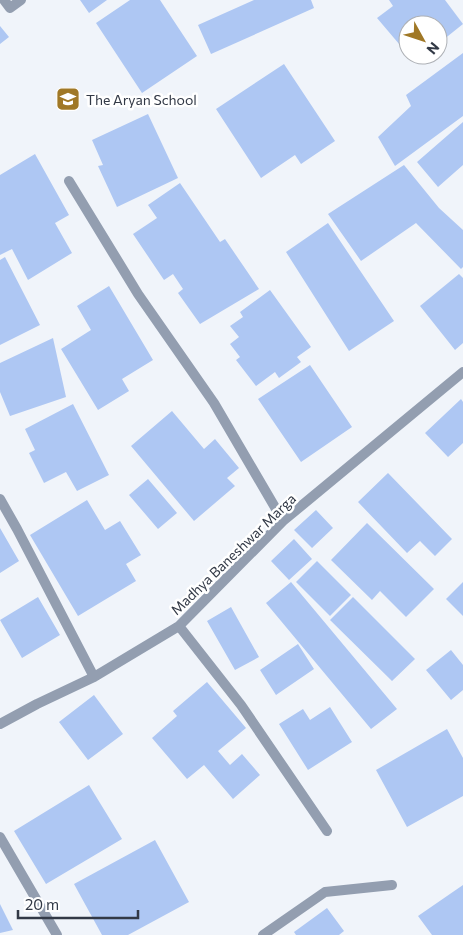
<svg xmlns="http://www.w3.org/2000/svg" width="463" height="935" viewBox="0 0 463 935" font-family="Commissioner,sans-serif">
	<rect width="100%" height="100%" fill="#f0f4fa"/>
	<path fill="#aec7f3" d="M80 0H107L89 13Z
		M130 0H160L197 56 142 93 96 23Z
		M254 0H311L314 8 211 54 198 25Z
		M389 0H445L463 24 438 44V25H408V49L405 51 377 18 393 6Z
		M0 26 9 37 0 44Z
		M463 53V116L395 166 378 137 411 106 406 95Z
		M284 64 335 141 301 164 295 155 261 178 216 109Z
		M148 114 178 178 117 207 98 166 103 165 92 140Z
		M463 122V165L438 187 417 162Z
		M35 154 69 215 55 223 72 253 28 280 12 249 0 255V175Z
		M404 165 439 208 463 230V267L461 269 416 223 361 261 328 214Z
		M180 183 220 242 225 239 259 289 200 324 178 293 183 289 173 274 164 280 133 234 157 218 148 205Z
		M328 223 394 321 349 351 286 252Z
		M5 257 40 325 0 345V260Z
		M459 274 463 278V343L455 350 420 306Z
		M109 286 153 360 122 379 129 391 98 410 61 349 91 330 77 306Z
		M270 290 311 347 297 357 301 362 279 378 275 372 256 386 236 360 240 357 230 344 239 337 230 326 243 317 240 312Z
		M53 338 66 397 10 416 0 392V363Z
		M310 365 352 427 301 462 258 399Z
		M461 399 463 402V443L448 457 425 433Z
		M73 404 109 475 77 491 66 472 44 483 29 453 35 450 25 429Z
		M172 411 204 449 215 439 239 468 227 478 235 486 194 521 131 446Z
		M388 473 452 539 435 556 420 541 407 553 358 502Z
		M148 479 177 513 158 529 129 495Z
		M87 500 105 530 120 521 141 555 126 564 136 581 78 616 30 535Z
		M316 510 333 528 312 548 294 530Z
		M367 523 434 589 406 617 380 591 372 600 331 560Z
		M0 528 19 561 0 573Z
		M294 539 312 559 289 580 271 561Z
		M317 561 351 595 330 616 296 582Z
		M291 582 397 709 371 729 266 603Z
		M463 582V616L446 599Z
		M38 597 60 635 22 658 0 620Z
		M353 597 415 659 392 681 330 620Z
		M231 607 259 657 235 670 207 621Z
		M298 644 314 669 276 695 260 670Z
		M451 650 463 665V690L451 700 426 670Z
		M207 682 246 728 218 751 230 765 242 754 260 775 233 799 204 765 187 779 152 738 177 716 173 711Z
		M94 695 123 734 88 760 59 722Z
		M330 707 352 742 308 770 279 724 303 709 310 720Z
		M447 729 463 758V796L407 827 376 770Z
		M89 785 122 839 46 884 14 831Z
		M155 840 189 902 128 935H102L74 884Z
		M463 885V935H432L418 916Z
		M0 904 13 930 0 933Z
		M327 908 344 931 339 935H296L294 932Z"/>
	<g fill="none" stroke-linecap="round" stroke-linejoin="round">
		<path stroke="#939eb0" stroke-width="10" d="M4 0 10 8 21 0
			M69 181 138 294 214 403 283 521
			M0 499 17 529 94 677
			M179 626 241 705 327 831
			M0 724 37 704 94 677 179 626 283 521 463 372
			M0 837 57 935
			M263 935 325 892 392 885"/>
	</g>
	<defs>
		<g id="university-square" transform="scale(1.25)"><rect x="-9" y="-9" width="18" height="18" rx="4" fill="#a07826" stroke="#fff"/><path d="M0-5L7-2L0 1L-7-2ZM-4 1L0 2.5L4 1V4Q0 6-4 4Z" fill="#fff"/></g>
	</defs>
	<g fill-rule="evenodd">
		<use href="#university-square" x="68" y="99"/>
	</g>
	<g text-anchor="middle" dominant-baseline="central" stroke-width="5" stroke-linejoin="round" paint-order="stroke">
		<g font-size="14" fill="#323946" stroke="#fff" text-anchor="start">
			<text x="86" y="99">The Aryan School</text>
		</g>
		<g font-size="14" fill="#323946" stroke="#fff">
			<text transform="translate(233 554) rotate(-44)">Madhya Baneshwar Marga</text>
		</g>
	</g>
	<g transform="translate(423 40) rotate(130)"><circle r="24" fill="#ffffff" stroke="#adb0b5"/>
	<path d="M0-4L9 19L0 12L-9 19Z" fill="#a07826"/>
	<text y="-8" font-size="14" font-weight="bold" text-anchor="middle" fill="#323946">N</text>
	</g>
	<path d="M18 910v8h120v-8" fill="none" stroke="#323946" stroke-width="2.5"/>
	<text x="25" y="910" font-size="15" fill="#323946" stroke="#ffffff" stroke-width="4" paint-order="stroke">20 m</text>
</svg>
